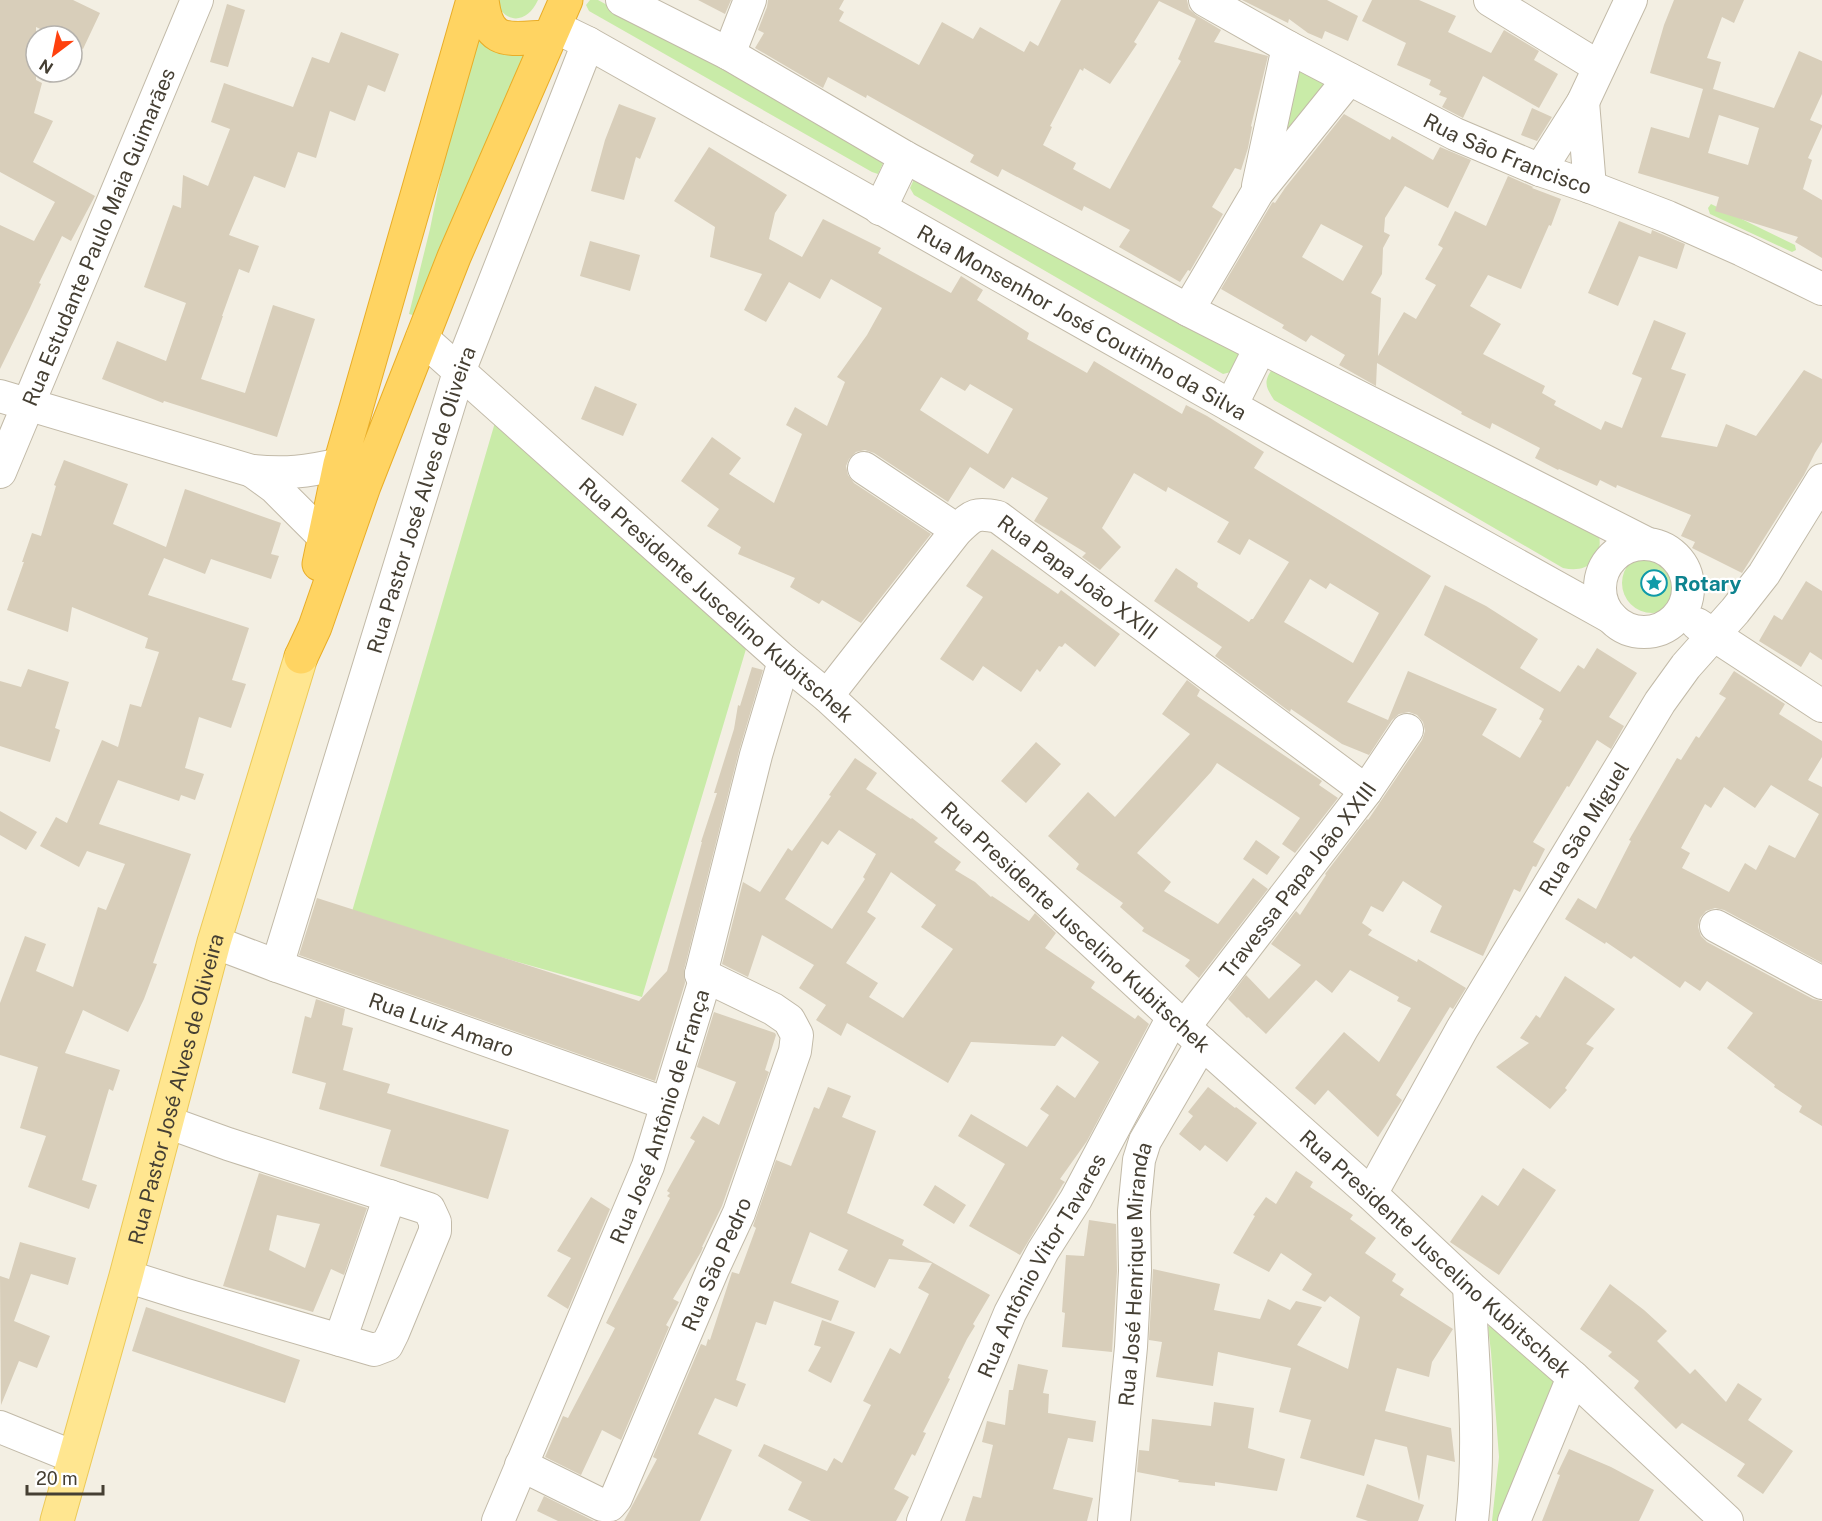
<svg xmlns="http://www.w3.org/2000/svg" width="1822" height="1521" viewBox="0 0 1822 1521" font-family="'Public Sans',sans-serif">
	<rect width="100%" height="100%" fill="#f3efe3"/>
	<path fill="#c9eba8" d="M495 0H538C527 24 505 25 495 0Z
		M590 0H598L876 152 884 161 878 174 872 172 589 11 586 5Z
		M475 34 530 47 420 317 409 314 430 229 454 110Z
		M1302 68 1326 79 1324 88 1285 143 1277 136 1294 72Z
		M915 177 1241 352 1231 372 1223 374 914 195 910 188Z
		M1711 204 1795 245 1796 250 1792 252 1710 214 1708 208Z
		M1272 369 1598 530C1605 557 1590 574 1563 568L1274 400C1266 387 1263 383 1272 369Z
		M496 419 749 639 642 997 351 915Z
		M1622 583a30 30 0 1 1 60 0a30 30 0 1 1-60 0Z
		M1495 1319 1559 1378 1503 1521H1492L1499 1457 1491 1352 1488 1327Z"/>
	<path fill="#d8ceba" fill-rule="evenodd" d="M0 0H73L100 13 83 49 72 44V36H55L36 27V80L42 83 34 113 53 121 33 162 95 196 71 241 62 236 39 283 41 284 30 308 0 369V225L34 241 55 202 0 172Z
		M698 0H731L725 14Z
		M768 0H844L839 9 844 12 839 21 919 65 942 22 973 39 980 27 1024 52 1030 41 1038 46 1061 0H1187L1189 9 1196 15 1221 30 1214 42 1268 56 1251 126 1252 127 1248 148 1241 170 1235 168 1212 207 1223 214 1190 271 1188 270 1180 282 1119 247 1130 230 1084 206 1082 211 1002 169 998 177 970 162 974 155 867 95 866 98 828 77 823 88 755 48 764 33 758 30 767 7ZM1159 1 1196 19 1178 59 1181 61 1110 189 1073 169 1076 163 1043 145 1052 127 1050 126 1080 69 1083 71 1084 68 1110 84 1137 44 1134 42Z
		M1242 0H1327L1358 16 1348 41 1325 31 1322 39 1308 33 1289 19 1288 23Z
		M1372 0H1419L1456 16 1448 32 1491 53 1504 30 1539 51 1534 60 1558 74 1539 108 1483 76 1463 118 1442 107 1447 98 1439 95 1441 91 1429 85 1431 80 1397 65 1406 43 1362 21Z
		M1674 0H1744L1734 23 1722 17 1707 58 1721 62 1713 89 1774 108 1799 51 1822 61V94L1810 120 1822 125V127L1808 158 1812 160 1803 189 1822 200V258L1795 242 1798 237 1715 211 1719 197 1638 173 1651 127 1689 138 1703 89 1650 73 1664 25ZM1719 115 1759 128 1748 165 1708 153Z
		M227 4 245 10 228 67 210 62Z
		M341 32 399 54 385 92 368 85 355 121 330 111 316 158 298 152 285 188 254 176 229 235 259 246 249 273 239 269 222 316H223L201 379 245 393 273 305 315 319 277 437 164 401 163 403 102 379 117 341 166 361 186 303 144 287 173 205 181 208 183 175 208 186 230 129 211 122 224 83 293 107 312 57 329 63Z
		M619 104 656 118 640 159 636 157 624 200 591 191 605 140Z
		M1532 108 1552 117 1537 141 1521 135Z
		M1344 114 1390 140 1392 136 1433 160 1440 147 1471 160 1448 208 1405 186 1385 218 1384 232 1390 235 1383 248 1382 274 1371 293 1381 298 1378 356 1404 312 1416 319 1436 285 1425 279 1443 248 1438 245 1455 211 1486 226 1508 176 1533 187 1532 188 1561 199 1551 226 1549 225 1521 289 1488 275 1470 306 1501 324 1483 354 1545 386 1542 393 1556 401 1554 405 1601 430 1605 421 1622 428 1642 378 1632 374 1654 320 1686 333 1671 369 1686 374 1661 437 1717 447 1726 424 1756 436 1804 370 1822 379V442L1815 453 1804 475 1742 573 1692 548 1695 542 1681 536 1691 515 1617 485 1616 488 1600 480 1597 486 1559 469 1558 470 1535 458 1540 448 1492 423 1490 429 1461 414 1462 412 1377 363 1376 386 1339 365 1345 355 1311 335 1306 342 1282 328 1284 325 1221 289 1272 203 1273 202 1275 203 1285 188ZM1321 224 1363 246 1343 281 1302 257Z
		M709 147 787 195 775 213 769 239 802 257 823 219 881 248 878 253 951 293 961 276 983 290 977 300 1029 333 1027 339 1087 373 1094 361 1182 414 1186 405 1207 416 1264 452 1254 468 1431 576 1347 702 1388 720 1408 671 1497 709 1482 735 1520 758 1542 721 1539 719 1544 709 1424 635 1445 585 1486 606 1538 639 1520 668 1560 692 1578 665 1584 669 1597 648 1637 673 1609 717 1624 726 1611 749 1597 740 1569 787 1567 786 1533 842 1545 849 1536 867 1533 866 1520 892 1514 889 1483 956 1430 932 1442 906 1403 881 1383 912 1371 906 1362 923 1372 930 1368 935 1417 962 1418 959 1466 988 1453 1009 1450 1007 1396 1095 1402 1100 1378 1137 1328 1090 1315 1105 1295 1088 1344 1032 1379 1062 1411 1008 1397 1001 1399 997 1350 970 1332 993 1316 980 1266 1034 1248 1017 1247 1018 1228 999 1246 975 1269 999 1301 965 1271 944 1296 911 1300 915 1326 875 1325 874 1367 819 1368 820 1422 740 1425 731 1423 722 1417 715 1409 712 1399 714 1392 720 1369 755 1342 744 1291 709 1290 712 1215 656 1222 647 1154 601 1176 568 1198 583 1197 587 1249 622 1251 619H1253L1289 562 1249 539 1240 555 1217 542 1229 522 1168 487 1166 492 1134 473 1102 528 1121 547 1100 570 1082 557 1086 553 1034 521 1048 498 1012 477 1004 489 970 467 948 502 874 453 865 450 856 452 849 459 846 466 848 475 854 483 931 534 861 623 822 600 819 604 790 587 795 578 738 554 741 547 707 526 719 509 681 481 712 437 741 458 729 474 774 503 802 434 786 425 795 407 827 426 845 382 837 377 867 335 882 308 831 279 820 299 789 282 766 322 744 310 762 274 710 257 715 227 674 201ZM941 377 965 391 970 384 1013 409 988 454 920 410ZM1310 579 1326 589 1330 583 1379 613 1353 663 1284 622Z
		M1619 221 1651 234 1652 230 1685 244 1677 269 1639 256 1618 306 1588 293Z
		M590 241 640 255 630 291 580 276Z
		M595 386 637 404 623 436 581 419Z
		M64 460 128 484 113 524 166 547 185 489 281 523 271 554 279 556 271 579 211 559 205 574 164 558 148 595 249 628 232 680 246 684 231 728 199 717 185 768 204 774 195 800 181 795 179 801 118 780 99 824 191 854 153 963 157 964 144 999 128 1032 83 1010 65 1053 120 1070 113 1091 109 1089 82 1180 97 1185 89 1209 28 1187 46 1136 20 1128 38 1067 0 1055V1003L25 936 46 944 36 971 73 987 98 907 106 910 125 864 87 851 79 867 40 846 56 817 67 823 102 740 118 747 130 704 141 707 159 652 145 648 148 638 72 607 68 632 7 610 24 562H22L32 533 41 536 56 486 54 485Z
		M992 549 1058 594 1061 590 1120 634 1095 667 1065 643 1062 647 1059 646 1040 672 1037 669 1021 692 983 666 973 681 940 659 983 597 966 586Z
		M1806 581 1822 591V660L1810 652 1801 667 1759 641 1774 615 1782 620Z
		M752 667 763 670 739 751 684 970 685 983 655 1081 299 955 317 898 639 1001 667 971 702 842H701L717 793H714L734 729 738 705 740 706Z
		M28 669 69 682 55 728 60 730 50 762 0 746V681L21 687Z
		M1734 671 1785 704 1779 714 1822 741V757L1808 780 1822 787V963L1724 910 1715 908 1706 911 1700 918 1698 927 1701 936 1707 942 1813 999 1822 1001V1126L1799 1112 1802 1106 1774 1087 1775 1085 1727 1048 1753 1013 1707 981 1700 991 1685 981 1680 988 1634 956 1631 959 1606 942 1605 944 1565 919 1578 898 1596 909 1631 841 1629 840 1677 758 1681 760 1696 736 1699 738 1726 698 1719 694ZM1771 785 1819 814 1795 858 1769 845 1756 870 1745 863 1729 892 1682 868 1690 853 1681 848 1705 804 1711 808 1724 787 1755 808Z
		M1187 680 1200 690 1197 696 1322 781 1319 785 1338 798 1295 853 1282 844 1300 818 1217 763 1211 772 1137 853 1171 882 1164 891 1218 924 1253 878 1268 889 1199 978 1185 966 1190 960 1142 931 1144 928 1120 907 1123 903 1076 869 1079 864 1048 836 1088 792 1115 817 1190 734 1162 714Z
		M1036 742 1061 764 1026 803 1001 781Z
		M855 758 877 773 866 789 911 819 912 818 938 838 934 842 961 862 955 870 975 882 991 897 992 896 1029 921 1035 913 1056 933 1045 948 1095 982 1091 988 1135 1019 1138 1015 1149 1024 1087 1141 1060 1179 1065 1182 1063 1184 1020 1255 969 1226 1005 1164 958 1136 971 1114 1027 1147 1049 1115 1040 1109 1057 1085 1075 1098 1099 1062 1062 1036 1055 1046 971 1042 948 1083 847 1023 841 1036 816 1020 826 1005 799 988 814 965 762 935 748 977 722 964 743 882 760 892 788 848 792 851 831 796 829 795ZM839 830 876 854 863 877 865 879 832 929 785 899 822 841 828 845ZM891 872 936 905 921 927 953 949 903 1018 869 997 878 983 846 963 876 918 867 912Z
		M0 811 37 832 26 850 0 835Z
		M1256 840 1280 857 1267 875 1243 859Z
		M1565 976 1615 1009 1586 1044 1594 1048 1565 1088 1567 1090 1550 1109 1496 1067 1529 1043 1520 1038 1536 1015 1540 1018Z
		M316 999 345 1009 342 1025 353 1028 343 1070 390 1084 387 1093 509 1130 488 1199 380 1166 391 1130 319 1109 326 1083 292 1073 305 1016 311 1018Z
		M714 1012 775 1033 776 1035 765 1070 769 1072 722 1206 702 1247H703L701 1252 673 1299 679 1302 666 1325 669 1327 621 1440 602 1430 581 1475 545 1457 563 1416 568 1418 615 1328 606 1323 670 1198 667 1196 670 1193 667 1191 695 1141 690 1138 703 1116 719 1125 736 1082 697 1067Z
		M828 1087 851 1096 842 1117 876 1131 847 1213 904 1240 902 1245 990 1295 973 1324 975 1326 967 1339 948 1378 950 1379 923 1432 926 1433 915 1456 912 1454 894 1489 909 1497 896 1521H811L788 1510 802 1482 758 1456 764 1444 827 1471 834 1458 842 1463 871 1405 863 1401 890 1348 900 1354 929 1294 918 1288 932 1263 889 1259 875 1288 838 1270 848 1250 810 1232 791 1283 839 1301 831 1321 774 1301 766 1325 756 1322 736 1380 746 1384 737 1407 715 1398 698 1434 732 1450 700 1521H624L657 1459 653 1457 701 1344 706 1346 708 1339 710 1340 732 1272 739 1274 756 1228 753 1226 776 1160 791 1166 814 1107 819 1109Z
		M1208 1087 1235 1108 1236 1107 1257 1123 1227 1162 1205 1145 1200 1151 1179 1134 1193 1116 1188 1112Z
		M1523 1168 1556 1190 1499 1275 1450 1242 1482 1195 1498 1206Z
		M1296 1171 1313 1182 1310 1187 1353 1215 1350 1219 1376 1238 1365 1253 1396 1274 1392 1281 1404 1289 1400 1295 1453 1329 1432 1362 1429 1377 1397 1368 1385 1411 1451 1428 1455 1462 1427 1455 1419 1501 1407 1447 1375 1439 1364 1476 1300 1458 1311 1420 1279 1412 1291 1368 1218 1352 1213 1386 1156 1377 1162 1342 1149 1340 1153 1269 1220 1284 1214 1310 1260 1319 1268 1299 1290 1310 1296 1301 1322 1307 1297 1345 1348 1369 1360 1317 1330 1296 1325 1302 1302 1290 1312 1274 1281 1253 1269 1272 1233 1253 1255 1216 1253 1215 1266 1197 1276 1204Z
		M259 1173 367 1208 344 1275 331 1269 313 1312 223 1286ZM277 1215 320 1224 305 1268 269 1250Z
		M935 1185 966 1205 954 1224 923 1205Z
		M591 1197 610 1209 568 1309 547 1296 571 1258 557 1251Z
		M1089 1220 1116 1224 1117 1271 1112 1352 1062 1347 1065 1313 1062 1312 1066 1255 1084 1256Z
		M20 1242 76 1258 68 1285 31 1274 14 1321 50 1336 37 1368 19 1361 1 1405 0 1276 9 1279Z
		M1610 1284 1644 1310 1667 1331 1657 1341 1690 1374 1695 1369 1726 1402 1738 1383 1762 1399 1748 1420 1793 1451 1763 1494 1737 1476 1745 1464 1682 1423 1676 1429 1634 1388 1639 1381 1608 1356 1612 1352 1580 1329Z
		M146 1307 300 1360 285 1403 132 1351Z
		M822 1320 855 1332 831 1383 808 1371 821 1347 814 1345Z
		M1018 1364 1048 1370 1043 1393 1049 1394 1048 1413 1096 1421 1093 1442 1068 1438 1053 1489 1093 1498 1087 1521H965L973 1496 981 1498 993 1445 982 1442 987 1421 1005 1425 1009 1390H1013Z
		M1214 1402 1254 1408 1248 1448 1285 1459 1277 1491 1215 1482V1486L1178 1482 1179 1480 1137 1472 1139 1450 1149 1451 1152 1419 1211 1426Z
		M1569 1449 1611 1467 1654 1490 1639 1521H1542L1560 1475 1557 1474Z
		M1367 1484 1424 1505 1418 1521H1368L1356 1517Z
		M544 1496 594 1521H558L537 1511Z"/>
	<g fill="none" stroke-linecap="round" stroke-linejoin="round">
		<g stroke="#c2baa8" stroke-width="34">
			<g id="minor">
				<path d="M622 0 729 54 905 157 1188 310 1648 544"/>
				<path id="s1" d="M1205 0 1288 47 1455 134 1540 170 1590 187 1668 217 1742 250 1822 289"/>
				<path d="M1490 0 1599 67"/>
				<path id="s2" d="M555 27 588 43 1231 406 1612 618"/>
				<path d="M729 54 750 0"/>
				<path d="M1583 102 1590 187"/>
				<path d="M1540 170 1583 102 1631 0"/>
				<path d="M1258 186 1288 47"/>
				<path d="M880 209 905 157"/>
				<path d="M1188 310 1257 193 1349 79"/>
				<path id="s3" d="M422 338 784 661 827 696 1184 1027 1371 1194 1469 1286 1573 1377 1727 1521"/>
				<path d="M0 396 252 471C286 474 306 472 340 464"/>
				<path d="M1231 406 1260 348"/>
				<path d="M864 468 957 530"/>
				<path d="M252 471 274 487 324 537"/>
				<path id="s4" d="M0 472 197 0"/>
				<circle cx="1644" cy="588" r="44"/>
				<path d="M1697 624 1822 706"/>
				<path id="s5" d="M827 696 957 530C973 515 975 512 998 517L1366 791"/>
				<path d="M1716 926 1822 983"/>
				<path id="s6" d="M214 942 277 966 667 1104"/>
				<path id="s7" d="M277 966 459 372 588 43"/>
				<path id="s8" d="M1184 1027 1366 791 1407 730"/>
				<path id="s9" d="M1371 1194 1462 1029 1660 702 1686 666 1735 611 1764 574 1822 480"/>
				<path d="M126 1276 183 1294 374 1350 387 1345 393 1333 435 1231V1222L429 1209 228 1144 167 1122"/>
				<path d="M1469 1286C1473 1364 1481 1443 1472 1521"/>
				<path d="M340 1340 390 1196"/>
				<path d="M0 1427 74 1457"/>
				<path id="s10" d="M521 1465 602 1505H610L616 1498 713 1269 739 1213 795 1051 797 1035 789 1020 773 1009 701 974"/>
				<path id="s11" d="M498 1521 648 1166 704 983 701 974 756 755 784 661"/>
				<path id="s12" d="M923 1521 1010 1313 1043 1251 1076 1199 1173 1017"/>
				<path id="s13" d="M1114 1521 1131 1347 1135 1271 1134 1211 1139 1160 1145 1141 1202 1043"/>
				<path d="M1514 1521 1573 1377"/>
			</g>
		</g>
		<g stroke="#ecc957" stroke-width="35">
			<g id="major">
				<path id="s14" d="M57 1521 126 1276 214 942 301 657"/>
			</g>
		</g>
		<g stroke="#e9ad27" stroke-width="35">
			<path id="highway" d="M482 0C488 48 510 38 549 37
				M319 564 340 464 473 0
				M301 657 315 627 364 486 454 257 566 0"/>
		</g>
		<use href="#minor" stroke="#fff" stroke-width="32"/>
		<use href="#major" stroke="#ffe690" stroke-width="33"/>
		<use href="#highway" stroke="#ffd462" stroke-width="33"/>
	</g>
	<defs>
		<g id="sight-ring" transform="scale(1.35)"><circle r="9.5" fill="#fff" stroke="#0f9aa8" stroke-width="1.5"/><path d="M0-6L1.8-2.2L6-1.7L2.9 1.2L3.7 5.4L0 3.3L-3.7 5.4L-2.9 1.2L-6-1.7L-1.8-2.2Z" fill="#0f9aa8"/></g>
	</defs>
	<g fill-rule="evenodd">
		<use href="#sight-ring" x="1654" y="583"/>
	</g>
	<g text-anchor="middle" dominant-baseline="central" stroke-width="4.5" stroke-linejoin="round" paint-order="stroke">
		<g font-size="21" fill="#453f33" stroke="#fff">
			<text stroke="none"><textPath href="#s1" startOffset="340">Rua São Francisco</textPath></text>
			<text stroke="none"><textPath href="#s4" startOffset="255">Rua Estudante Paulo Maia Guimarães</textPath></text>
			<text stroke="none"><textPath href="#s2" startOffset="604">Rua Monsenhor José Coutinho da Silva</textPath></text>
			<text stroke="none"><textPath href="#s7" startOffset="488">Rua Pastor José Alves de Oliveira</textPath></text>
			<text stroke="none"><textPath href="#s5" startOffset="357">Rua Papa João XXIII</textPath></text>
			<text stroke="none"><textPath href="#s3" startOffset="394">Rua Presidente Juscelino Kubitschek</textPath></text>
			<text stroke="none"><textPath href="#s9" startOffset="423">Rua São Miguel</textPath></text>
			<text stroke="none"><textPath href="#s8" startOffset="186">Travessa Papa João XXIII</textPath></text>
			<text stroke="none"><textPath href="#s3" startOffset="880">Rua Presidente Juscelino Kubitschek</textPath></text>
			<text stroke="none"><textPath href="#s6" startOffset="242">Rua Luiz Amaro</textPath></text>
			<text stroke="none"><textPath href="#s14" startOffset="448">Rua Pastor José Alves de Oliveira</textPath></text>
			<text stroke="none"><textPath href="#s11" startOffset="436">Rua José Antônio de França</textPath></text>
			<text stroke="none"><textPath href="#s3" startOffset="1366">Rua Presidente Juscelino Kubitschek</textPath></text>
			<text stroke="none"><textPath href="#s10" startOffset="362">Rua São Pedro</textPath></text>
			<text stroke="none"><textPath href="#s12" startOffset="282">Rua Antônio Vitor Tavares</textPath></text>
			<text stroke="none"><textPath href="#s13" startOffset="248">Rua José Henrique Miranda</textPath></text>
		</g>
		<g font-size="21" font-weight="bold" fill="#0d838f" stroke="#fff" text-anchor="start">
			<text x="1674" y="583">Rotary</text>
		</g>
	</g>
	<g transform="translate(54 54) rotate(212)"><circle r="28" fill="#ffffff" stroke="#b5b2ad" stroke-width="1.5"/>
	<path d="M0-4.5L10 22L0 15L-10 22Z" fill="#ff410e"/>
	<text y="-9" font-size="16" font-weight="bold" text-anchor="middle" fill="#453f33">N</text>
	</g>
	<path d="M27 1485v9h76v-9" fill="none" stroke="#453f33" stroke-width="3"/>
	<text x="36" y="1485" font-size="18" fill="#453f33" stroke="#ffffff" stroke-width="4.5" paint-order="stroke">20 m</text>
</svg>
